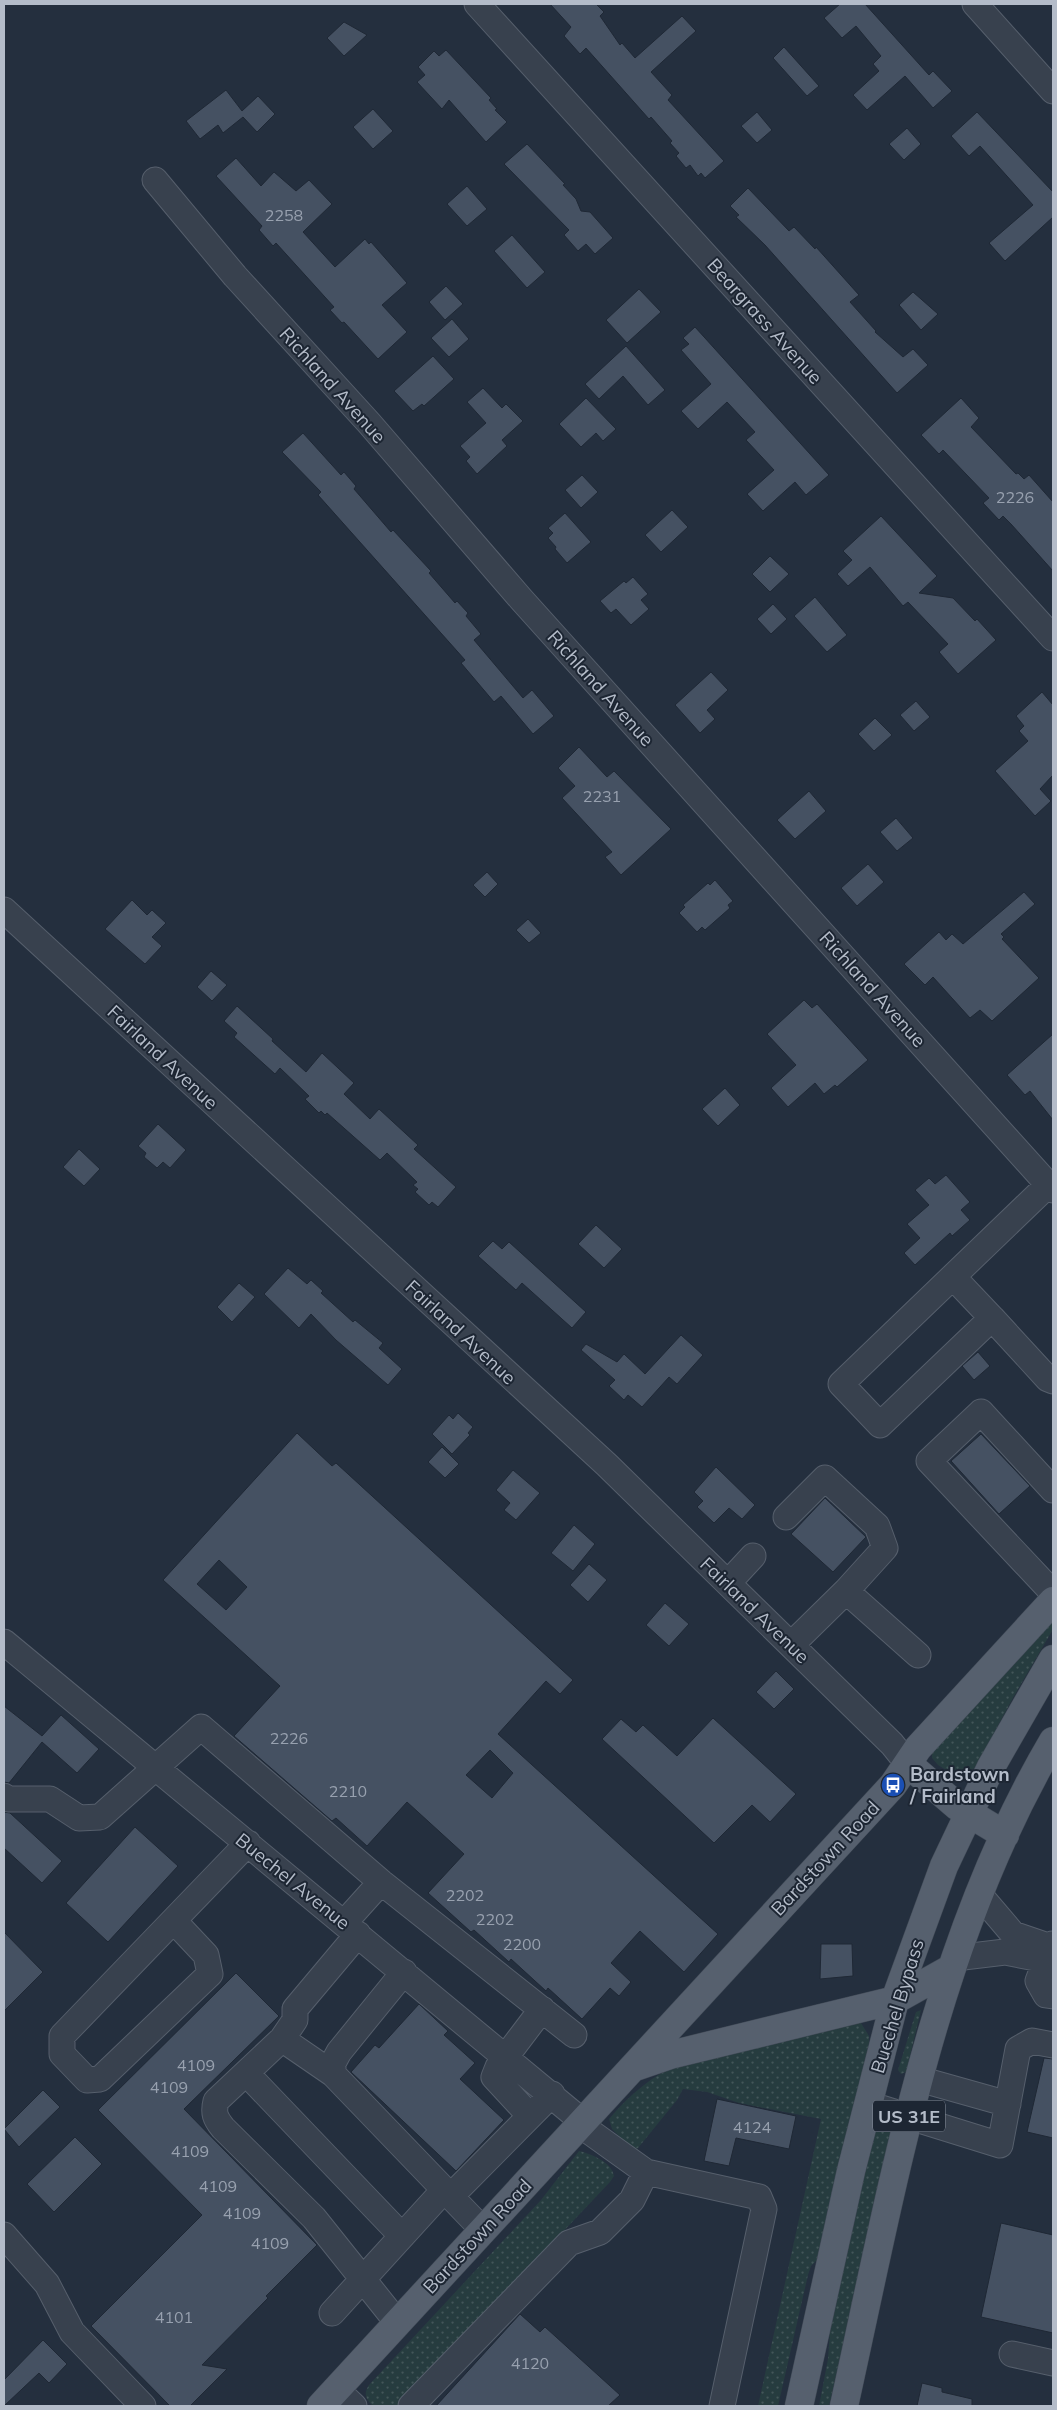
<svg xmlns="http://www.w3.org/2000/svg" width="1057" height="2410" viewBox="0 0 1057 2410" font-family="Mulish,sans-serif">
	<defs>
		<pattern id="grass-dots" width="8" height="8" patternUnits="userSpaceOnUse" patternTransform="scale(1.25)"><rect width="8" height="8" fill="#263c3f"/><path d="M2 2h.1M6 6h.1" fill="none" stroke="#435659" stroke-width="1.8" stroke-linecap="round"/></pattern>
	</defs>
	<rect width="100%" height="100%" fill="#242f3e"/>
	<path fill="url(#grass-dots)" d="M1053 1619 1052 1631 1014 1696 975 1768 961 1775H954L938 1765 932 1758V1751Z
		M921 2010 908 2064 906 2072 901 2074 898 2070 916 2012Z
		M854 2021 861 2023 869 2036V2043L817 2260 811 2266 808 2275 778 2406H758L821 2119 739 2103 707 2092 683 2089 677 2100 638 2148 633 2150 612 2129 609 2119C630 2094 652 2076 682 2062Z
		M884 2120 892 2128 889 2144 829 2406H819L828 2359 831 2316 872 2134Z
		M579 2151C591 2154 612 2162 614 2176L610 2182 400 2404 398 2406H373C366 2399 363 2394 369 2385L541 2200Z"/>
	<path fill="#455162" stroke="#1f2835" fill-rule="evenodd" d="M550 4H596L604 12 600 16 620 45 622 43 635 58 682 16 696 31 651 72 672 95 668 100 724 161 705 178 701 173 698 176 690 165 686 168 676 156 679 153 670 143 672 141 651 117 649 119 586 48 580 54 564 36 571 27Z
		M840 4H865L929 75 933 71 952 91 933 108 905 76 867 110 853 95 879 71 873 64 881 56 856 26 842 38 824 18Z
		M344 22 367 35 344 56 327 38Z
		M784 47 819 86 807 96 773 58Z
		M446 50 491 98 489 100 497 109 495 110 507 122 486 142 449 100 442 109 417 82 425 75 418 67 434 51 439 56Z
		M226 90 242 111 258 96 275 114 257 132 243 117 223 133 218 125 200 139 186 121Z
		M373 109 393 131 373 149 353 127Z
		M757 112 772 130 757 143 741 126Z
		M977 112 1053 192V217L1005 261 989 243 1033 205 980 146 969 156 951 136Z
		M907 128 921 144 904 160 889 144Z
		M527 144 565 184 563 185 576 199 581 211 590 212 613 238 595 254 586 244 578 251 564 235 569 230 504 164Z
		M236 158 261 186 274 172 296 191 309 180 332 204 303 232 335 267 365 239 369 244 371 242 407 283 382 305 407 332 378 359 344 322 342 323 330 310 334 307 276 243 273 246 259 230 262 226 216 176Z
		M467 186 487 209 467 226 447 204Z
		M748 188 789 231 794 227 815 249 816 247 859 295 850 302 876 331 875 332 903 357 913 349 928 365 897 393 765 245 736 217 739 215 730 206Z
		M512 235 545 272 527 288 494 251Z
		M446 286 463 304 445 320 429 302Z
		M639 289 661 312 627 343 606 320Z
		M913 292 938 314 921 330 899 305Z
		M452 319 469 339 449 357 431 338Z
		M695 327 829 475 806 495 795 482 763 511 747 494 774 470 746 440 755 432 727 402 698 429 681 411 711 384 681 350 689 344 683 338Z
		M626 346 665 390 648 405 623 376 599 399 585 384Z
		M433 356 454 379 424 406 422 404 413 411 394 391Z
		M483 388 502 408 506 404 523 421 502 440 507 446 477 474 466 461 470 457 460 446 486 423 467 402Z
		M586 398 616 429 603 441 596 433 581 447 559 424Z
		M961 398 979 418 971 427 1016 474 1018 473 1024 479 1029 475 1053 502V571L1011 524 1003 516 999 520 983 503 989 498 943 450 939 454 921 435Z
		M303 433 341 475 344 472 356 486 354 489 391 532 393 530 431 571 429 573 455 603 457 601 468 613 466 616 481 634 474 640 523 698 532 690 554 716 533 734 501 696 494 702 461 663 465 660 318 495 321 492 282 452Z
		M582 475 598 492 581 508 565 490Z
		M672 510 688 527 661 552 645 535Z
		M565 513 591 542 567 563 555 549 556 547 548 538 553 533 548 528Z
		M881 516 937 576 919 593 953 598 975 621 977 619 996 640 958 674 939 652 948 644 908 602 903 606 870 567 848 586 837 574 852 560 843 551Z
		M770 556 789 574 770 592 752 574Z
		M633 577 648 594 641 600 649 609 631 625 616 609 611 613 600 601 624 581 626 583Z
		M815 597 847 635 827 652 794 616Z
		M773 604 787 619 771 634 757 619Z
		M711 672 728 690 707 710 715 719 700 733 675 705Z
		M1042 692 1053 705V775L1040 789 1051 801 1035 816 995 771 1028 741 1019 731 1024 726 1016 716Z
		M916 701 930 717 914 731 900 715Z
		M875 718 892 735 874 751 858 734Z
		M579 747 607 777 614 771 671 829 621 875 605 857 612 852 562 798 575 786 558 768Z
		M809 791 826 811 795 839 777 820Z
		M896 818 913 838 897 851 880 832Z
		M868 864 884 882 857 906 841 888Z
		M487 872 498 884 485 897 473 885Z
		M715 880 733 901 728 905 730 908 705 930 702 927 697 932 679 913 685 907 683 905 708 883 710 885Z
		M1024 892 1035 904 1001 934 1004 937 1002 939 1039 978 992 1021 980 1010 970 1018 933 977 925 985 904 964 939 932 946 940 952 934 963 944Z
		M132 900 147 915 152 910 166 923 152 937 162 946 145 964 105 929Z
		M528 919 541 933 529 943 516 930Z
		M211 971 227 985 212 1001 197 987Z
		M804 1000 812 1008 817 1004 868 1060 837 1087 835 1085 824 1094 815 1083 788 1107 771 1088 796 1065 767 1034Z
		M237 1006 273 1039 272 1041 306 1072 322 1053 354 1083 344 1094 370 1119 379 1109 418 1145 414 1149 456 1187 438 1207 432 1202 429 1205 415 1192 418 1189 413 1185 417 1182 387 1153 380 1160 327 1113 325 1115 321 1111 319 1113 305 1099 309 1096 280 1068 275 1074 234 1037 237 1033 224 1021Z
		M1053 1034V1120L1030 1091 1025 1095 1007 1075Z
		M725 1088 740 1105 718 1126 702 1109Z
		M158 1124 186 1150 170 1168 163 1162 157 1168 144 1157 146 1153 138 1146Z
		M79 1149 100 1169 84 1186 63 1167Z
		M946 1175 970 1202 961 1210 970 1220 952 1236 950 1233 915 1265 904 1253 920 1238 907 1224 929 1205 915 1190 929 1178 935 1184Z
		M596 1225 622 1249 604 1268 578 1244Z
		M493 1241 502 1249 509 1242 586 1312 572 1328 522 1283 516 1290 478 1256Z
		M288 1268 307 1284 311 1280 323 1291 321 1293 353 1322 355 1320 383 1343 379 1348 402 1369 388 1385 336 1340 311 1314 299 1328 264 1294Z
		M239 1283 255 1297 232 1322 217 1307Z
		M681 1335 703 1355 677 1384 669 1377 642 1407 628 1395 624 1400 609 1386 615 1380 581 1350 586 1344 617 1362 624 1354 645 1374Z
		M978 1352 990 1366 974 1380 962 1366Z
		M458 1413 473 1427 468 1433 470 1435 452 1454 432 1434 449 1415 453 1419Z
		M297 1433 332 1466 336 1463 573 1680 560 1694 546 1681 498 1734 718 1934 684 1972 640 1931 611 1963 631 1982 619 1996 610 1988 582 2019 548 1988 546 1991 511 1959 509 1962 474 1930 471 1932 428 1893 464 1854 407 1802 367 1846 336 1818 332 1821 234 1736 280 1686 163 1580ZM219 1560 247 1587 226 1610 197 1584ZM490 1750 513 1773 492 1798 466 1775Z
		M981 1434 1030 1486 999 1514 951 1461Z
		M442 1447 459 1464 445 1478 428 1462Z
		M716 1467 755 1505 742 1519 729 1508 714 1523 697 1507 703 1501 694 1492Z
		M513 1470 540 1493 516 1520 504 1510 510 1503 496 1490Z
		M825 1498 866 1537 833 1572 791 1534Z
		M574 1525 595 1544 573 1571 551 1553Z
		M589 1564 607 1580 588 1602 570 1585Z
		M665 1603 689 1624 669 1646 646 1625Z
		M776 1671 794 1689 774 1709 756 1692Z
		M4 1706 42 1736 61 1715 99 1749 77 1773 42 1742 9 1783 4 1782Z
		M713 1718 796 1794 770 1822 752 1805 714 1843 602 1739 621 1719 636 1732 643 1725 677 1756Z
		M4 1812 10 1813 62 1861 42 1883 4 1848Z
		M135 1827 178 1866 108 1942 66 1903Z
		M4 1932 43 1972 4 2011Z
		M821 1944H852L853 1976 820 1979Z
		M236 1973 279 2016 184 2109 317 2245 266 2296 268 2298 202 2365 227 2369 190 2406H170L91 2326 202 2215 98 2110Z
		M419 2004 448 2031 444 2035 475 2063 460 2079 504 2120 456 2171 351 2072 375 2045 379 2048Z
		M1044 2058 1053 2059V2138L1027 2132Z
		M43 2090 60 2107 19 2147 4 2129Z
		M717 2099 796 2116 789 2149 736 2138 729 2166 704 2161Z
		M75 2137 102 2164 54 2212 27 2184Z
		M1001 2223 1053 2235V2333L981 2317Z
		M520 2314 540 2332 545 2327 620 2395 608 2406H436Z
		M43 2340 67 2364 49 2383 39 2373 4 2406V2380Z
		M922 2383 942 2388V2392L972 2399V2406H917Z"/>
	<g fill="none" stroke-linecap="round" stroke-linejoin="round">
		<g stroke="#565f6c" stroke-width="27">
			<path id="minor" d="M477 4 1053 638
				M975 4 1053 91
				M155 180 235 276 369 423 521 599 1053 1190
				M4 910 607 1465 892 1744 908 1764
				M1048 1185 841 1384 880 1425 992 1318 1048 1379 1053 1381
				M954 1278 992 1318
				M1053 1490 981 1412 929 1461 1053 1593
				M786 1517 825 1478 877 1526 885 1548 846 1591
				M728 1583 753 1556
				M4 1642 582 2121
				M791 1645 846 1591 918 1655
				M4 1796 8 1799H50L79 1818 100 1817 201 1727 381 1882 345 1922
				M381 1882 574 2035
				M979 1894 1013 1934 1051 1947
				M174 1921 206 1955 210 1974 100 2079 87 2080 62 2054V2036L248 1843
				M358 1934 295 2009V2020L282 2039 216 2101C213 2113 215 2118 223 2128L314 2218 397 2322
				M1052 1944 1038 1981 1046 1995 1053 1996
				M955 1958 1005 1952 1046 1960
				M404 1972 339 2052 333 2063V2074L483 2230
				M282 2039 333 2074
				M247 2074 402 2236
				M919 2079 1008 2104
				M868 2104 1000 2145 1018 2049 1032 2041 1053 2045
				M530 2116 494 2077 498 2067 542 2009
				M579 2124 646 2172 759 2197 764 2209 722 2406
				M451 2196 552 2094
				M4 2235 47 2284 72 2332 143 2406
				M332 2313 444 2190
				M1012 2354 1053 2363
				M336 2389 354 2406
				M411 2406 569 2243 600 2232 632 2200 646 2172"/>
		</g>
		<g stroke="#414a57" stroke-width="29">
			<path id="major" d="M908 1764 957 1806 1005 1835
				M635 2067 670 2055 895 2000 952 1968
				M321 2406 893 1785 918 1748 1053 1601
				M799 2406 851 2171 895 2000 944 1866 991 1767 1053 1659
				M844 2406C894 2180 934 1943 1053 1741"/>
		</g>
		<use href="#minor" stroke="#38414e" stroke-width="25"/>
		<use href="#major" stroke="#56606e" stroke-width="28"/>
	</g>
	<defs>
		<g id="bus-disc" transform="scale(1.25)"><circle r="9.5" fill="#1a4fb4" stroke="#1d2633"/><path d="M-5-6H5V4H4V6H2V4H-2V6H-4V4H-5ZM-3.5-4V0h7V-4ZM-3.5 1.2v1.5H-2V1.2ZM2 1.2v1.5H3.5V1.2Z" fill="#fff"/></g>
	</defs>
	<g fill-rule="evenodd">
		<use href="#bus-disc" x="893" y="1785"/>
	</g>
	<g text-anchor="middle" dominant-baseline="central" stroke-width="4" stroke-linejoin="round" paint-order="stroke">
		<g font-size="16" fill="#98a1af">
			<text x="284" y="215">2258</text>
			<text x="1015" y="497">2226</text>
			<text x="602" y="796">2231</text>
			<text x="289" y="1738">2226</text>
			<text x="348" y="1791">2210</text>
			<text x="465" y="1895">2202</text>
			<text x="495" y="1919">2202</text>
			<text x="522" y="1944">2200</text>
			<text x="196" y="2065">4109</text>
			<text x="169" y="2087">4109</text>
			<text x="752" y="2127">4124</text>
			<text x="190" y="2151">4109</text>
			<text x="218" y="2186">4109</text>
			<text x="242" y="2213">4109</text>
			<text x="270" y="2243">4109</text>
			<text x="174" y="2317">4101</text>
			<text x="530" y="2363">4120</text>
		</g>
		<rect fill="#1d2633" stroke="#878f9c" stroke-width="1" x="873" y="2100.5" width="72" height="31" rx="4"/>
		<g font-size="18" font-weight="bold" fill="#b4bcc9">
			<text x="909" y="2116">US 31E</text>
		</g>
		<g font-size="19" fill="#b4bcc9" stroke="#1d2633">
			<text transform="translate(765 321) rotate(48)">Beargrass Avenue</text>
			<text transform="translate(333 385) rotate(48)">Richland Avenue</text>
			<text transform="translate(601 688) rotate(48)">Richland Avenue</text>
			<text transform="translate(873 989) rotate(48)">Richland Avenue</text>
			<text transform="translate(163 1057) rotate(43)">Fairland Avenue</text>
			<text transform="translate(461 1332) rotate(43)">Fairland Avenue</text>
			<text transform="translate(755 1610) rotate(44)">Fairland Avenue</text>
			<text transform="translate(825 1858) rotate(-47)">Bardstown Road</text>
			<text transform="translate(293 1881) rotate(39)">Buechel Avenue</text>
			<text transform="translate(897 2006) rotate(-73)">Buechel Bypass</text>
			<text transform="translate(477 2236) rotate(-47)">Bardstown Road</text>
		</g>
		<g font-size="19" font-weight="bold" fill="#b4bcc9" stroke="#1d2633" text-anchor="start">
			<text x="910" y="1774">Bardstown<tspan x="910" dy="22">/ Fairland</tspan></text>
		</g>
	</g>
	<rect width="1057" height="2410" fill="none" stroke="#b4bcc9" stroke-width="10"/>
</svg>
